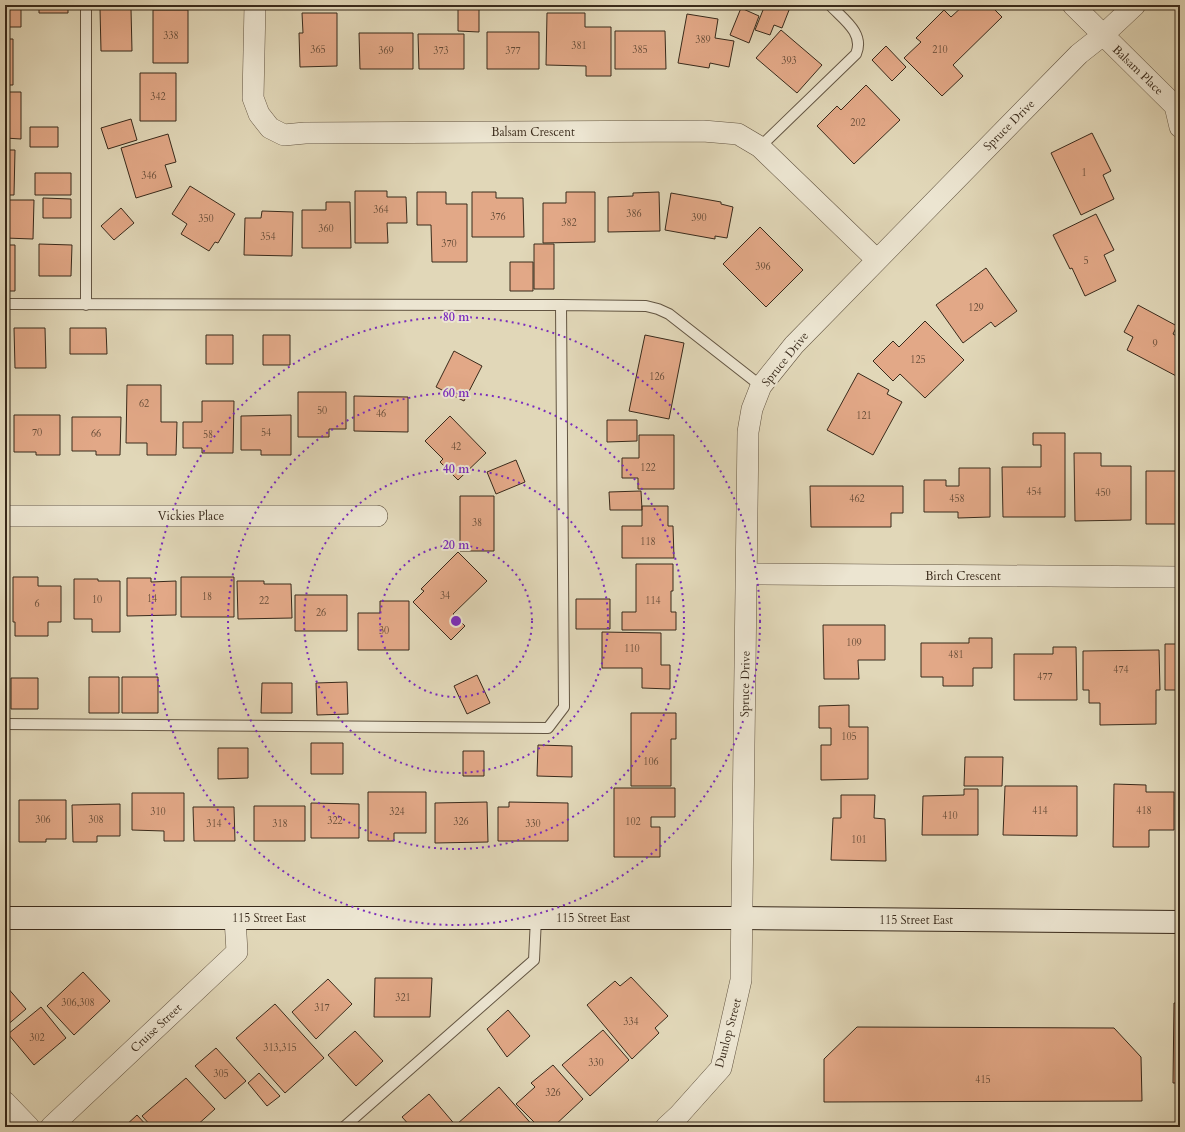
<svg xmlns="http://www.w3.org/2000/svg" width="1185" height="1132" viewBox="0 0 1185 1132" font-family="Cardo,serif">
	<rect width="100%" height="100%" fill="#e1d7b8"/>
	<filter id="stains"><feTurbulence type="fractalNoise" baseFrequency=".005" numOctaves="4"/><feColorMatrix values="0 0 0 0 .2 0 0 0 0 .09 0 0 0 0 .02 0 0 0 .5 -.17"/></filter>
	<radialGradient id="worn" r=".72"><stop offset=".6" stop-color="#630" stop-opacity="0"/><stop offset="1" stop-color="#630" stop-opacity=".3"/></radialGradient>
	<path fill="#e2a887" stroke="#392a1b" d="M5 5H21V27H5Z
		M39 5H68V13H39Z
		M102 5H132V7H102Z
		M458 5H479V32L458 31Z
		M659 5H684V9Z
		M765 5H791L782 28 774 25 770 35 755 30Z
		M964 5H990L1002 17 953 65 963 76 942 96 904 58 921 42 916 38 944 10 951 17Z
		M741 8 759 16 749 43 730 35Z
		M100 9H131L132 51H101Z
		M153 10H188V63H153Z
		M302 13H337V66L300 67 299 33H303Z
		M547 13H585V27H611V76H586V66L546 65Z
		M687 14 718 19 715 38 734 41 729 67 710 63 709 68 678 63Z
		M781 30 822 65 797 93 756 58Z
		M615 31H665L666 69H615Z
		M487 32H539V69H487Z
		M359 33H413V69H360Z
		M418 34H464V69H419Z
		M5 39H13V85H5Z
		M886 46 906 67 892 81 872 60Z
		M140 73H176V121H140Z
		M866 85 900 120 854 164 817 126 837 106 841 110Z
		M5 92H21V139L5 138Z
		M131 119 137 140 108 149 101 128Z
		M30 127H58V147H30Z
		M1092 133 1111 171 1103 175 1114 199 1081 215 1051 153Z
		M168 134 176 162 165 165 172 187 136 198 121 148Z
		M5 150H15L14 195H5Z
		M35 173H71V195H35Z
		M190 186 235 214 218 243 215 242 209 251 181 234 187 224 172 214Z
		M355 191H387V197H406L407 223H387L388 243H355Z
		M417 192H446V204H467V262H432L431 225H417Z
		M472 192H496V198H523L524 237H472Z
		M566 192H595V242L543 243V203H566Z
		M659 192 660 231 608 232V197L633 196V193Z
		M671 193 721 202V204L733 207 727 238 715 236V239L665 230Z
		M43 198 71 199V218H43Z
		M5 200H34L33 239 5 238Z
		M326 202H350L351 248H302V210H326Z
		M121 208 134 223 114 240 101 226Z
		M262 211 293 212 292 256 244 255 245 218H261Z
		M1096 214 1114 250 1104 255 1116 281 1085 296 1072 268 1070 269 1053 235Z
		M760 227 803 270 766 307 723 264Z
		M39 244 72 245 71 276H39Z
		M534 244H554V289H534Z
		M5 245H15V291H5Z
		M510 262H533V291H510Z
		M986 268 1017 311 995 327 991 322 963 343 936 305Z
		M1138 305 1177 326 1173 334 1180 338V378L1127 350 1133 337 1124 332Z
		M925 321 964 360 925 398 900 374 893 381 873 361 893 341 899 347Z
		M14 328H45L46 368H15Z
		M70 328H106L107 354H70Z
		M206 335H233V364H206Z
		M263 335H290V365H263Z
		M645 335 684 343 669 419 629 411Z
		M454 351 482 366 464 401 436 387Z
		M858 373 889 390 887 394 902 402 873 455 827 430Z
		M127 385H161V422H177L176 455H147V443H126Z
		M298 392H346V429H329V437H298Z
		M354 396 408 397V432L354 431Z
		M202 401H234L233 453H202V448H183V422H202Z
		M14 415H60V455H36V452H14Z
		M291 415V455H261V450H241V416Z
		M450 416 486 453 458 480 440 462 443 459 425 441Z
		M72 417H121L120 455H96V451H72Z
		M5 418H8L7 452H5Z
		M607 420H637V441L607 442Z
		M1033 433H1065V517H1003L1002 467H1041V445H1033Z
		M639 435H674V489H638V478H622V458H639Z
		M1074 453H1101V466H1131V520L1075 521Z
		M516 460 525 482 496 494 487 472Z
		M959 468H990V517L958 518V512H924V480H946V486H959Z
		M1146 471H1180V524H1146Z
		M810 486H903V513H891V527H811Z
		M641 491 642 510H610L609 492Z
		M460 496H494V551H460Z
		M642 506H668V526H673L674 558H622V526H642Z
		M458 552 487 581 453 614 465 626 451 640 413 602 424 591 421 589Z
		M636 564H673V591H671V612H676V630H622V612H636Z
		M13 577H38V586H61V622H48V636H15V622H13Z
		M181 577H234V617H181Z
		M127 578H151V582L176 581V615L127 616Z
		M74 579H98V581H120V632H92V619H74Z
		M237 581H264V584H291L292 618 238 619Z
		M295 595H347V631H295Z
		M576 599H610V629H576Z
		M380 601H409V650H358V613H380Z
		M823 625H885V660H858L859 679H824Z
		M602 632 661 633V665H670V689L642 688V668H602Z
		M969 638H992V668H973V686H943V677H921V643H969Z
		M1165 644H1180V690H1165Z
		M1053 647H1076L1077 700H1014V654H1053Z
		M1159 650 1160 690H1156V724L1100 725V703H1089V690H1083V651Z
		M477 675 490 703 467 714 454 686Z
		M89 677H119V713H89Z
		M122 677H158V713H122Z
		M11 678H38V709H11Z
		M347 682 348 714 317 715 316 683Z
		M262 683H292V713H261Z
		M849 705V727H868V779L821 780V745H831V728H819V706Z
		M631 713H676V739H671V786H631Z
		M311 743H343V774H311Z
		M538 745 572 746V777L537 776Z
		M218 748H248V778L218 779Z
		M463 751H484V776H463Z
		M965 757H1003L1002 786H964Z
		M1114 784 1146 785V792H1174V830H1149V847H1113Z
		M1005 786H1077V836L1003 835Z
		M614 788H675V817H651V827H660V857H614Z
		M964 789H978V835H922L923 796 964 795Z
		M368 792H426V833H394V841H368Z
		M132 793H184V841H164V831L132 830Z
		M841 795H875L874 818 885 819 886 861 831 860 833 818H841Z
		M19 800H66V839H46V842H19Z
		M487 802 488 842 435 843V803Z
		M509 802 568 803V841H498V807H509Z
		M311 803 359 804V838H311Z
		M120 804V836H97V842H73L72 805Z
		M254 806H305V841H254Z
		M193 807H234L235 841H194Z
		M83 972 110 1001 74 1035 47 1006Z
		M631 977 668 1016 655 1028 659 1033 632 1059 587 1005 615 981 620 986Z
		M375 978H432L430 1017H374Z
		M328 979 352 1004 316 1039 292 1012Z
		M6 986 26 1009 5 1027V987Z
		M1174 1003H1180V1083H1173Z
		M275 1004 324 1058 285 1093 236 1038Z
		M41 1007 66 1038 34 1065 8 1034Z
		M508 1010 530 1036 507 1057 487 1029Z
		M857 1027 1114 1028 1141 1057 1142 1101 824 1102V1059Z
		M603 1030 629 1060 590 1096 562 1065Z
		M355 1031 383 1061 356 1086 328 1055Z
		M216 1048 246 1081 225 1099 195 1066Z
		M553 1065 583 1099 553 1127H539L516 1104 535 1087 531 1083Z
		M259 1073 280 1096 267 1106 248 1083Z
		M186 1078 215 1109 195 1127H152L142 1116Z
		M499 1087 534 1127H460L457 1124Z
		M429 1094 457 1127H411L402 1117Z
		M137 1115 148 1127H124Z"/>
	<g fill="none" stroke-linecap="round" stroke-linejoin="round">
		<g stroke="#635542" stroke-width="12">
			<path id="lane" d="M760 147 856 54C865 33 843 19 830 5
				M5 304 561 305 646 306 658 309 669 314 761 386
				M86 305V5
				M5 724 548 728 564 707 561 305
				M344 1127 534 960 536 918"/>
		</g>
		<g stroke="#635542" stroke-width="22">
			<path id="street" d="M255 5 253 98 259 114 270 128 284 135 305 133 703 131 738 134 760 147 877 260
				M1073 5 1175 106 1180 127
				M5 516H377
				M747 574 1180 577
				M5 1102 29 1127
				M51 1127 237 952 235 918
				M666 1127 679 1115 721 1068 741 980 748 432 752 409 761 386 794 345 1079 54 1103 35 1135 5"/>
		</g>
		<g stroke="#392a1b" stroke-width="24">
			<path id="secondary" d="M5 918H743L1180 922"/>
		</g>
		<use href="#lane" stroke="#ece5d1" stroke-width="10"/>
		<use href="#street" stroke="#ece5d1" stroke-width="21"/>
		<use href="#secondary" stroke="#ece5d1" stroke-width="22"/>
	</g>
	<g fill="none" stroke="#7b2cbf" stroke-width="2" stroke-dasharray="2 4">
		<circle cx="456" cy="621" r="76"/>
		<circle cx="456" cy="621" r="152"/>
		<circle cx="456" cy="621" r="228"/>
		<circle cx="456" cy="621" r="304"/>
	</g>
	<g text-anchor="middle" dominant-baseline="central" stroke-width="4" stroke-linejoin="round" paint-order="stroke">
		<g font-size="10" fill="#634a36">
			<text x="171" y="36">338</text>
			<text x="703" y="40">389</text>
			<text x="579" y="46">381</text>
			<text x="318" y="50">365</text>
			<text x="640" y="50">385</text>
			<text x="940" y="50">210</text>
			<text x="386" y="51">369</text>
			<text x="441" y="51">373</text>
			<text x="513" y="51">377</text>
			<text x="789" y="61">393</text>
			<text x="158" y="97">342</text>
			<text x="858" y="123">202</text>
			<text x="1084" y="173">1</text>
			<text x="149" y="176">346</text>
			<text x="381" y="210">364</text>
			<text x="634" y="214">386</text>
			<text x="498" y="217">376</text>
			<text x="699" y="218">390</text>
			<text x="206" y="219">350</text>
			<text x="569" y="223">382</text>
			<text x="326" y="229">360</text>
			<text x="268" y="237">354</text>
			<text x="449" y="244">370</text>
			<text x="1086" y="261">5</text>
			<text x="763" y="267">396</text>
			<text x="976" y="308">129</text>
			<text x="1155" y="344">9</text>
			<text x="918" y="360">125</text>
			<text x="657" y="377">126</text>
			<text x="144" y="404">62</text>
			<text x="322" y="411">50</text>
			<text x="381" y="414">46</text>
			<text x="864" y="416">121</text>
			<text x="37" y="433">70</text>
			<text x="266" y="433">54</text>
			<text x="96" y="434">66</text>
			<text x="208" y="435">58</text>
			<text x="456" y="447">42</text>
			<text x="648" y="468">122</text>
			<text x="1034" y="492">454</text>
			<text x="1103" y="493">450</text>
			<text x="857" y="499">462</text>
			<text x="957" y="499">458</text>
			<text x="477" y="523">38</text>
			<text x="648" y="542">118</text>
			<text x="445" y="596">34</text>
			<text x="207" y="597">18</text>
			<text x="152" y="599">14</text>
			<text x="97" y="600">10</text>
			<text x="264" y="601">22</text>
			<text x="653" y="601">114</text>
			<text x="37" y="604">6</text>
			<text x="321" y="613">26</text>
			<text x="384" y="631">30</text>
			<text x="854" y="643">109</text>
			<text x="632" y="649">110</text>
			<text x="956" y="655">481</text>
			<text x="1121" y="670">474</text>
			<text x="1045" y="677">477</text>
			<text x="849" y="737">105</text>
			<text x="651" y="762">106</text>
			<text x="1040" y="811">414</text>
			<text x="1144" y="811">418</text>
			<text x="158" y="812">310</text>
			<text x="397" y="812">324</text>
			<text x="950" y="816">410</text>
			<text x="43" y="820">306</text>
			<text x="96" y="820">308</text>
			<text x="335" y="821">322</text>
			<text x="461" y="822">326</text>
			<text x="633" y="822">102</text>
			<text x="214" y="824">314</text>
			<text x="280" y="824">318</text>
			<text x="533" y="824">330</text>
			<text x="859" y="840">101</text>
			<text x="403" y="998">321</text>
			<text x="78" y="1003">306,308</text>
			<text x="322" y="1008">317</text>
			<text x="631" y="1022">334</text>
			<text x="37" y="1038">302</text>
			<text x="280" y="1048">313,315</text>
			<text x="596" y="1063">330</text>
			<text x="221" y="1074">305</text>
			<text x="983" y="1080">415</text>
			<text x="553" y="1093">326</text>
		</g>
		<g font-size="12" fill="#392a1b" stroke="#ece5d1">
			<text transform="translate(1138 70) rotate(44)">Balsam Place</text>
			<text transform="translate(1009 125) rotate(-45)">Spruce Drive</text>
			<text x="533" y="132">Balsam Crescent</text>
			<text transform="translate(785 359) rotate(-51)">Spruce Drive</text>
			<text x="191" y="516">Vickies Place</text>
			<text x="963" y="576">Birch Crescent</text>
			<text transform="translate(745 684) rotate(-89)">Spruce Drive</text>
			<text x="269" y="918">115 Street East</text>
			<text x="593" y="918">115 Street East</text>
			<text x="916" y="920">115 Street East</text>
			<text transform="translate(156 1028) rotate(-43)">Cruise Street</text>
			<text transform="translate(728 1033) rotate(-75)">Dunlop Street</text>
		</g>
	</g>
	<circle cx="456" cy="621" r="6" fill="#7b2cbf" stroke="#ece5d1" stroke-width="2"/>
	<g font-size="12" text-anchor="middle" font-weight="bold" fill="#7b2cbf" stroke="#ece5d1" stroke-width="4" stroke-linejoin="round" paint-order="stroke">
		<text x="456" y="321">80 m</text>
		<text x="456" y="397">60 m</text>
		<text x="456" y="473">40 m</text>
		<text x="456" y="549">20 m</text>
	</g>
	<rect width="1185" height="1132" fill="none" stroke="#e1d7b8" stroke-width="20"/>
	<rect x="6" y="6" width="1173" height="1120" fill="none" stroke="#392a1b" stroke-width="2"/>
	<rect x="10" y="10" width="1165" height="1112" fill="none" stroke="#392a1b"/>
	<rect width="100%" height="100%" filter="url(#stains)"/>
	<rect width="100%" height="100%" fill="url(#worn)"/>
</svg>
